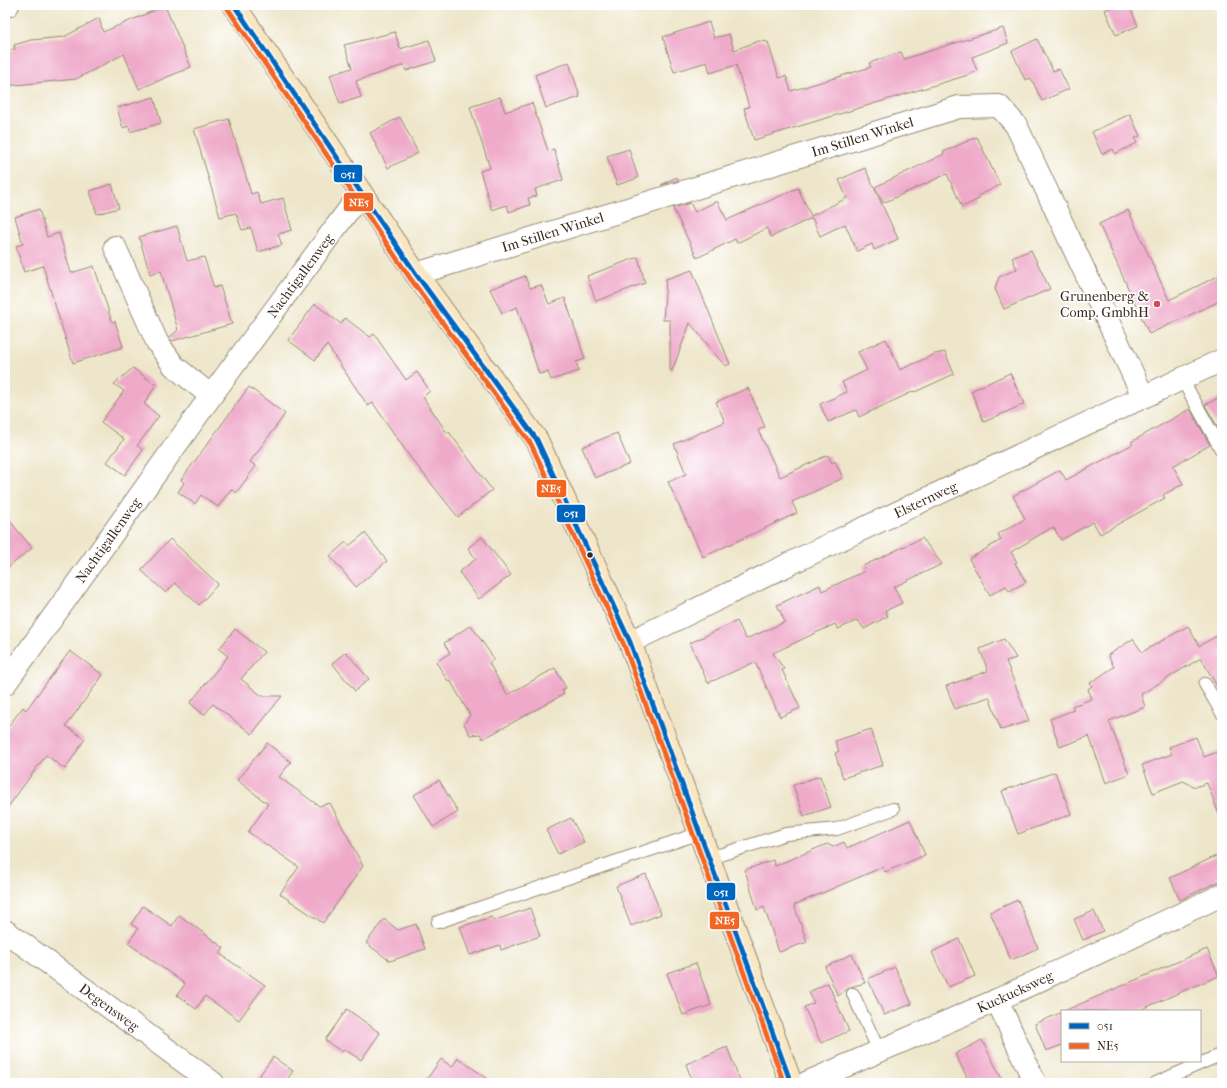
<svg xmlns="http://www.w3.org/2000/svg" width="1227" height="1088" viewBox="0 0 1227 1088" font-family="'IM FELL French Canon',serif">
	<rect width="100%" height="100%" fill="#fff"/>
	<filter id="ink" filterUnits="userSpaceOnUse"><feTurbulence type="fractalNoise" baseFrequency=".025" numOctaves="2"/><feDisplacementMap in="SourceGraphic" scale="8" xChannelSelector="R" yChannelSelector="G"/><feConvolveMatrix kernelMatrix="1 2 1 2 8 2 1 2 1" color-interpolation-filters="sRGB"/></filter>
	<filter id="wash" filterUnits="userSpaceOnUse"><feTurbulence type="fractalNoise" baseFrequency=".012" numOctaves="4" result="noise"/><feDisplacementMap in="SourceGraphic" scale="16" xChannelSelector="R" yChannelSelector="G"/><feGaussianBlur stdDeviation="0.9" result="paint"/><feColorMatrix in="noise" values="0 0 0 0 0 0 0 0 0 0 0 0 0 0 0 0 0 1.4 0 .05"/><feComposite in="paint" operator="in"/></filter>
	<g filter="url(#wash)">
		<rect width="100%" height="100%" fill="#eee6ca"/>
		<g id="blocks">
			<path fill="#efaaca" d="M1116 5H1129L1138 26 1116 35 1105 10Z
				M165 6 191 67 139 89 124 54 76 79 5 86V52L15 49 14 45 31 40 64 37 99 18 103 32Z
				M709 22 714 38 729 34 734 50 759 41 768 42 779 78 786 76 791 91 871 67 869 63 901 52 904 59 1003 28 1008 43 972 57 977 71 968 75 754 140 744 108 749 107 736 65 710 73 707 62 674 72 663 37Z
				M395 32 400 49 429 40 436 61 406 71 404 65 356 81 361 97 340 104 330 75 352 68 344 45Z
				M1037 39 1053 71 1059 69 1069 89 1042 101 1031 78 1025 80 1012 51Z
				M569 62 580 97 546 108 535 75Z
				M154 97 161 123 130 132 129 126 123 128 117 108Z
				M500 97 505 112 532 103 548 151 554 149 563 180 535 189 537 196 528 198 530 205 509 212 507 205 492 210 480 171 490 168 470 107Z
				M1130 114 1140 136 1135 138 1137 143 1115 154 1113 149 1102 154 1092 132Z
				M400 117 418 153 388 168 370 133Z
				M229 119 251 194 257 192 261 204 283 198 292 230 278 234 282 245 258 252 251 228 242 230 236 213 220 217 194 129Z
				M977 137 1000 185 978 196 979 199 962 207 947 174 883 203 875 187 944 154 943 152Z
				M629 149 638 178 617 185 607 156Z
				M865 168 898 239 874 250 872 244 857 251 845 224 820 236 812 218 771 237 767 228 737 243 735 239 697 258 673 208 690 203 695 212 717 201 727 220 798 188 811 216 847 198 839 180Z
				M677 177 679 180 661 185Z
				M112 184 119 208 97 214 90 191Z
				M39 209 47 237 59 233 71 273 94 266 112 322 115 321 123 347 73 363 43 266 24 272 16 246 23 244 15 217Z
				M1128 210 1169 300 1222 274V300L1149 334 1099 224Z
				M177 226 187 261 204 257 214 288 220 286 232 324 172 341 169 338 178 330 161 271 150 274 139 237Z
				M1031 250 1050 289 1004 309 995 289 999 277 1017 269 1012 258Z
				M638 257 645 283 596 301 587 276Z
				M692 270 730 364 725 366 690 323 672 371 670 370V320H663L666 279Z
				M525 276 530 288 541 285 549 304 565 298 585 359 576 362 579 371 551 380 548 372 539 374 517 307 502 313 490 289Z
				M315 304 341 324 345 318 370 337 374 334 406 380 417 372 430 391 423 397 447 433 449 432 492 490 458 517 410 457 373 403 368 406 327 345 315 360 288 340Z
				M886 339 900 370 935 354 945 352 954 374 915 392 914 391 859 417 856 410 828 422 820 404 847 392 842 382 867 370 858 352Z
				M133 368 156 385 144 404 159 416 137 446 143 450 125 475 107 462 124 439 101 422 124 391 114 384Z
				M1010 373 1024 404 984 422 971 391Z
				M249 387 285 414 250 462 256 466 236 493 231 489 218 507 201 495 195 504 178 492 184 483 181 480Z
				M748 388 765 427 758 430 780 477 828 455 832 463 835 461 843 478 792 502 797 513 703 557 668 482 686 474 674 444 725 422 716 402Z
				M1222 396V423L1217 426 1205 405Z
				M1190 409 1210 445 1173 466 1183 484 1163 495 1165 498 1100 534 1093 522 1061 540 1054 528H1051L1011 552 1017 562 1015 563 1026 582 1009 591 1006 586 990 595 969 559 1001 540 998 534 1025 519 1013 496 1060 470 1066 480 1133 444 1131 442Z
				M617 433 630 464 595 478 582 447Z
				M5 515 32 548 5 570Z
				M365 533 387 561 356 587 330 556 346 542 349 546Z
				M482 537 511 575 479 599 459 572 476 559 468 548Z
				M922 538 942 564 894 587 902 603 885 611 888 616 864 629 858 620 838 629 835 624 773 653 784 669 782 670 800 708 780 717 755 662 708 683 690 643 737 621 746 639 785 622 777 605 820 585 822 591 865 571 863 566Z
				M170 539 218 584 199 605 175 583 166 593 141 570Z
				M471 625 494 659 489 663 507 695 555 668 566 688 562 690 564 694 483 739 480 734 470 735 464 724 470 715 450 680 448 681 436 662 450 653 444 643Z
				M1188 626 1199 646 1222 633V695L1201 658 1141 694 1145 707 1109 721 1129 774 1106 783 1089 736 1060 747 1050 719 1074 710 1072 706 1092 699 1088 689 1092 686 1090 683 1114 667 1108 655 1133 639 1142 652Z
				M235 629 264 652 241 679 262 696H282L252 734 213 704 204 715 190 703 228 656 219 649Z
				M1004 639 1016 658 1006 661 1029 721 1001 730 989 697 955 709 946 686 988 671 980 649Z
				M70 651 103 675 66 726 85 739 65 769 46 755 5 811V731L23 707 26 710Z
				M346 652 369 679 355 691 332 663Z
				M871 729 883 765 843 778 835 753 839 751 835 741Z
				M1196 737 1204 757 1222 750V817H1220L1207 783 1195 787 1183 781 1153 793 1142 765 1172 754 1169 747Z
				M267 743 291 762 279 777 319 806 330 803 363 866 323 923 280 894 299 867 248 832 268 804 237 780Z
				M1055 772 1071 814 1018 834 1002 791Z
				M820 776 831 807 804 816 793 785Z
				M439 780 458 812 433 827 414 795Z
				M571 818 584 842 558 854 546 830Z
				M910 820 925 855 885 872 883 867 794 905 807 942 779 952 764 907 757 910 745 870 773 860 775 866 827 844 833 847 844 842 847 848Z
				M1222 853V880L1180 900 1170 878Z
				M646 874 661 914 631 926 616 886Z
				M1018 900 1038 948 1011 960 990 912Z
				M143 906 172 926 179 915 224 948 220 954 265 985 239 1020 205 996 196 1009 177 995 185 984 128 943 138 929 131 924Z
				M530 908 540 936 501 950 500 945 470 955 460 927 491 917 493 921Z
				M1094 911 1103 931 1083 940 1074 919Z
				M384 919 398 930 416 924 425 949 390 961 366 943Z
				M959 939 975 976 948 987 932 952Z
				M1207 949 1219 976 1183 991 1138 1011H1064Z
				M852 954 865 983 850 987 838 996 825 967Z
				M696 963 711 1005 683 1015 667 973Z
				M895 967 912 1004 884 1015 868 979Z
				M828 983 849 1031 821 1043 804 1007 814 1003 809 992Z
				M347 1009 380 1033 361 1060 344 1049 342 1052 325 1040Z
				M1062 1012V1045L1046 1051 1035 1024Z
				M982 1040 989 1054 1004 1083H970L955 1054Z
				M727 1047 741 1083H693L686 1064Z
				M273 1057 293 1071 285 1083H254Z
				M458 1058 494 1083H424L441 1059 452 1067Z"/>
		</g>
	</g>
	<g filter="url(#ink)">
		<use href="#blocks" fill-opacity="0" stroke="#948874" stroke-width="1"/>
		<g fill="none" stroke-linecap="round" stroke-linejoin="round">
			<g stroke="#948874" stroke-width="14">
				<path id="lane" d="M1182 379 1222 451
					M1205 684 1222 713
					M710 858 786 834 837 829 893 809
					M438 922 700 833
					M853 994 879 1051
					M1156 1083 1222 1054"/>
			</g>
			<g stroke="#948874" stroke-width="24">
				<g id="street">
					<path d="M5 6 8 5"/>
					<path d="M115 247 157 342 174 366 211 396"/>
					<path id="s1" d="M416 274 959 107 999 106 1016 125 1143 396"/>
					<path id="s2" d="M630 642 820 549 1222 360"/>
					<path id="s3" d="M5 684 211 396 361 193"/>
					<path id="s4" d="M5 931 213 1083"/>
					<path d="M997 1000 1035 1083"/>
					<path id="s5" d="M806 1083 997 1000 1222 895"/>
				</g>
			</g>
			<g stroke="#948874" stroke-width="24">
				<path id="secondary" d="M234 5 416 274 537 440 630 642 791 1083"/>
			</g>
			<use href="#lane" stroke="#fff" stroke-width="12"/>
			<use href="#street" stroke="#fff" stroke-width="22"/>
			<use href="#secondary" stroke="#f9e7c3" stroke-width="22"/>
			<g stroke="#fff" stroke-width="8">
				<path id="bus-1" d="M234 5 416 274 537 440 630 642 791 1083"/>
			</g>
			<g stroke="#fff" stroke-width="8">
				<path id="bus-2" d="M228 9 410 278 531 444 624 645 784 1083"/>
			</g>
			<use href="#bus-1" stroke="#0065bd" stroke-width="5"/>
			<use href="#bus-2" stroke="#f26522" stroke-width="5"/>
		</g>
	</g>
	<circle fill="#d1495b" stroke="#fff" stroke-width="1.5" cx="1157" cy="304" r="4"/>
	<circle fill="#3b2a1e" stroke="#fff" stroke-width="1.5" cx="590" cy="555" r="3.5"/>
	<g text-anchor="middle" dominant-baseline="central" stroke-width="3.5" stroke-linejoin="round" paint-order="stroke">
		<g font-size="14" fill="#3b2a1e" stroke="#fff">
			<text stroke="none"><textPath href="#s1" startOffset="467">Im Stillen Winkel</textPath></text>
			<text stroke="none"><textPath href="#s1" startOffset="143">Im Stillen Winkel</textPath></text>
			<text stroke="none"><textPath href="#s3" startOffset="504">Nachtigallenweg</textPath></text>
			<text stroke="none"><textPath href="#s2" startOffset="328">Elsternweg</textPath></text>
			<text stroke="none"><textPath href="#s3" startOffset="177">Nachtigallenweg</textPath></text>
			<text stroke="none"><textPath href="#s5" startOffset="228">Kuckucksweg</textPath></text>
			<text stroke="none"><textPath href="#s4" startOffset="129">Degensweg</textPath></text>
		</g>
		<g font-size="14" fill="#3b2a1e" stroke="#fff" text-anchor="end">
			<text x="1149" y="296">Grunenberg &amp;<tspan x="1149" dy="16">Comp. GmbhH</tspan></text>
		</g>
	</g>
	<g stroke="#fff" stroke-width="1.5">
		<rect x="333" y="164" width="30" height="19" rx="4" fill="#0065bd"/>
		<rect x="343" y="192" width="31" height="20" rx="4" fill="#f26522"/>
		<rect x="536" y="479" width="31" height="19" rx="4" fill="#f26522"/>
		<rect x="556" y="504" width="30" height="19" rx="4" fill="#0065bd"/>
		<rect x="706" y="882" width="30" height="19" rx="4" fill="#0065bd"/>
		<rect x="709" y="911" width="31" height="19" rx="4" fill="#f26522"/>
	</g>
	<g font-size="11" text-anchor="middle" font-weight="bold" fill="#fff">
		<text x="348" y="178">051</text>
		<text x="359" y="206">NE5</text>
		<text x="551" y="492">NE5</text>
		<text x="571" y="517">051</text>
		<text x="721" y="896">051</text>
		<text x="725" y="924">NE5</text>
	</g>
	<rect width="1227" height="1088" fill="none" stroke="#fff" stroke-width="20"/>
	<rect x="1061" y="1010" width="140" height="52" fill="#ffffff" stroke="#b1aaa5"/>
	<rect x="1069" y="1023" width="20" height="6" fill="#0065bd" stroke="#b1aaa5"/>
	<text x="1097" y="1030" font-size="12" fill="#3b2a1e">051</text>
	<rect x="1069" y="1043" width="20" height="6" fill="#f26522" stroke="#b1aaa5"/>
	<text x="1097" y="1050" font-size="12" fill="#3b2a1e">NE5</text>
</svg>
